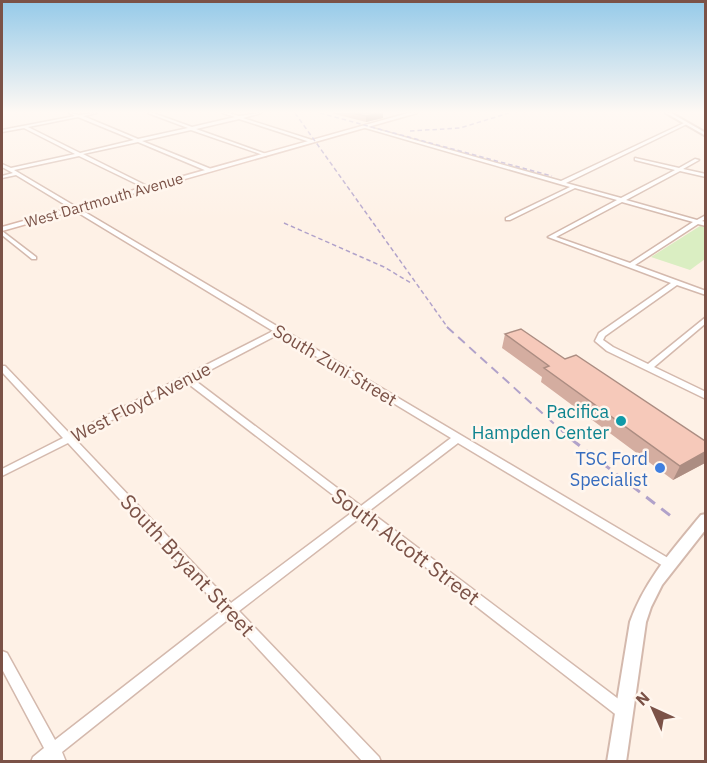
<svg xmlns="http://www.w3.org/2000/svg" width="707" height="763" viewBox="0 0 707 763" font-family="'IBM Plex Sans',sans-serif">
	<rect width="100%" height="100%" fill="#fef1e6"/>
	<path fill="#daeec2" d="M700 226 705 227V259L690 270 651 257Z"/>
	<g fill="none" stroke-linecap="round" stroke-linejoin="round">
		<g stroke="#d4b9ad" stroke-width="3">
			<path id="minor" d="M69 113 79 115 97 113 83 116 138 139 188 128 148 113H153L192 127 235 117 223 113H228L239 116 261 113 243 118 312 140V142H310L239 119 196 129 266 154V156L191 130 142 141 211 169V171H207L138 142 83 154 149 187V189H147L79 156 14 170 673 561 675 564 673 567 669 569 665 567 458 443 369 511 629 707 631 712 629 717 624 719 619 717 361 517 239 611 379 757 381 762H363L230 618 62 752 66 762H31L33 757 44 748 2 669V651L7 653 55 740 222 610 68 443 2 476V469L63 438 2 372V366H5L70 434 273 331 16 175 2 178V176L13 173 2 167V164L11 168 75 154 24 128 2 132V130L75 116ZM78 117 134 140 80 153 28 127ZM279 334 451 438 361 506 193 379ZM186 382 354 511 231 603 75 439Z
				M684 123 687 124 566 183 621 198 675 170 635 160V158L679 168 695 159 699 160 683 169 706 174V177L680 171 626 200 697 220 706 215V219L702 221 706 222V226L698 224 635 265 706 291V295L677 285 605 336 603 340 613 347 648 364 706 317V323L654 367 706 392V399L607 351 595 341 599 333 671 283 548 237 617 200 575 188 510 220H506V218L570 187 362 127 365 126 561 181ZM622 202 693 222 630 263 556 237Z
				M2 231 36 257V259H32L2 235Z"/>
		</g>
		<g stroke="#d4b9ad" stroke-width="4">
			<path id="tertiary" d="M666 113H671L706 133V136Z
				M706 514V529L662 585 651 607 646 622 626 762H607L630 622C645 580 673 549 701 515Z"/>
		</g>
		<g stroke="#dab9ac" stroke-width="3">
			<path id="secondary" d="M408 113H417L2 231V227Z"/>
		</g>
		<use href="#minor" fill="#fff" fill-rule="evenodd"/>
		<use href="#tertiary" fill="#fff" fill-rule="evenodd"/>
		<use href="#secondary" fill="#fff" fill-rule="evenodd"/>
		<path stroke="#b1a2ca" stroke-width="1.5" stroke-dasharray="4.5 3" stroke-linecap="butt" d="M295 113 448 328
			M320 113 552 176
			M410 131 460 128 509 113
			M284 223 384 267 411 283"/>
		<path stroke="#b1a2ca" stroke-width="2" stroke-dasharray="9 6" stroke-linecap="butt" d="M447 327 573 441"/>
		<path stroke="#b1a2ca" stroke-width="3" stroke-dasharray="11 8" stroke-linecap="butt" d="M571 439 676 520"/>
	</g>
	<path fill="#d4ada0" d="M331 113H383V118L366 122Z
		M505 334 565 359 705 441V463L673 480 541 382 542 377 502 348Z"/>
	<path fill="#ac8d82" d="M379 113H383V118L366 122V116Z
		M705 452V463L673 480 680 466Z"/>
	<path fill="#f6c9ba" stroke="#ac8d82" stroke-width="1.5" d="M352 113H379L366 116Z
		M521 329 565 359 576 355 705 441V452L680 466 544 368 549 366 505 334Z"/>
	<linearGradient id="sky" x2="0" y2="1"><stop stop-color="#95cae9"/><stop offset="0.51" stop-color="#fff9f4"/><stop offset="1" stop-color="#fff9f4" stop-opacity="0"/></linearGradient>
	<rect width="707" height="220" fill="url(#sky)"/>
	<circle fill="#0f9aa8" stroke="#fff6ee" stroke-width="2" cx="621" cy="421" r="6"/>
	<circle fill="#3f7fe0" stroke="#fff6ee" stroke-width="2" cx="660" cy="468" r="6"/>
	<g text-anchor="middle" dominant-baseline="central" stroke-width="5" stroke-linejoin="round" paint-order="stroke">
		<g font-size="15" fill="#7b5247" stroke="#fff6ee">
			<text transform="translate(104 200) rotate(-16)">West Dartmouth Avenue</text>
		</g>
		<g font-size="18" fill="#7b5247" stroke="#fff6ee">
			<text transform="translate(335 365) rotate(31)">South Zuni Street</text>
			<text transform="translate(141 402) rotate(-27)">West Floyd Avenue</text>
		</g>
		<g font-size="18" fill="#0d838f" stroke="#fff6ee" text-anchor="end">
			<text x="609" y="411">Pacifica<tspan x="609" dy="21">Hampden Center</tspan></text>
		</g>
		<g font-size="18" fill="#366cbe" stroke="#fff6ee" text-anchor="end">
			<text x="648" y="458">TSC Ford<tspan x="648" dy="21">Specialist</tspan></text>
		</g>
		<g font-size="21" fill="#7b5247" stroke="#fff6ee">
			<text transform="translate(406 546) rotate(37)">South Alcott Street</text>
			<text transform="translate(188 565) rotate(47)">South Bryant Street</text>
		</g>
	</g>
	<rect width="707" height="763" fill="none" stroke="#7b5247" stroke-width="6"/>
	<g transform="translate(653 709) rotate(315)" stroke="#fff6ee" stroke-width="4.5" paint-order="stroke">
	<path d="M0-4.5L10 22L0 15L-10 22Z" fill="#7b5247"/>
	<text y="-9" font-size="16" font-weight="bold" text-anchor="middle" fill="#7b5247">N</text>
	</g>
</svg>
